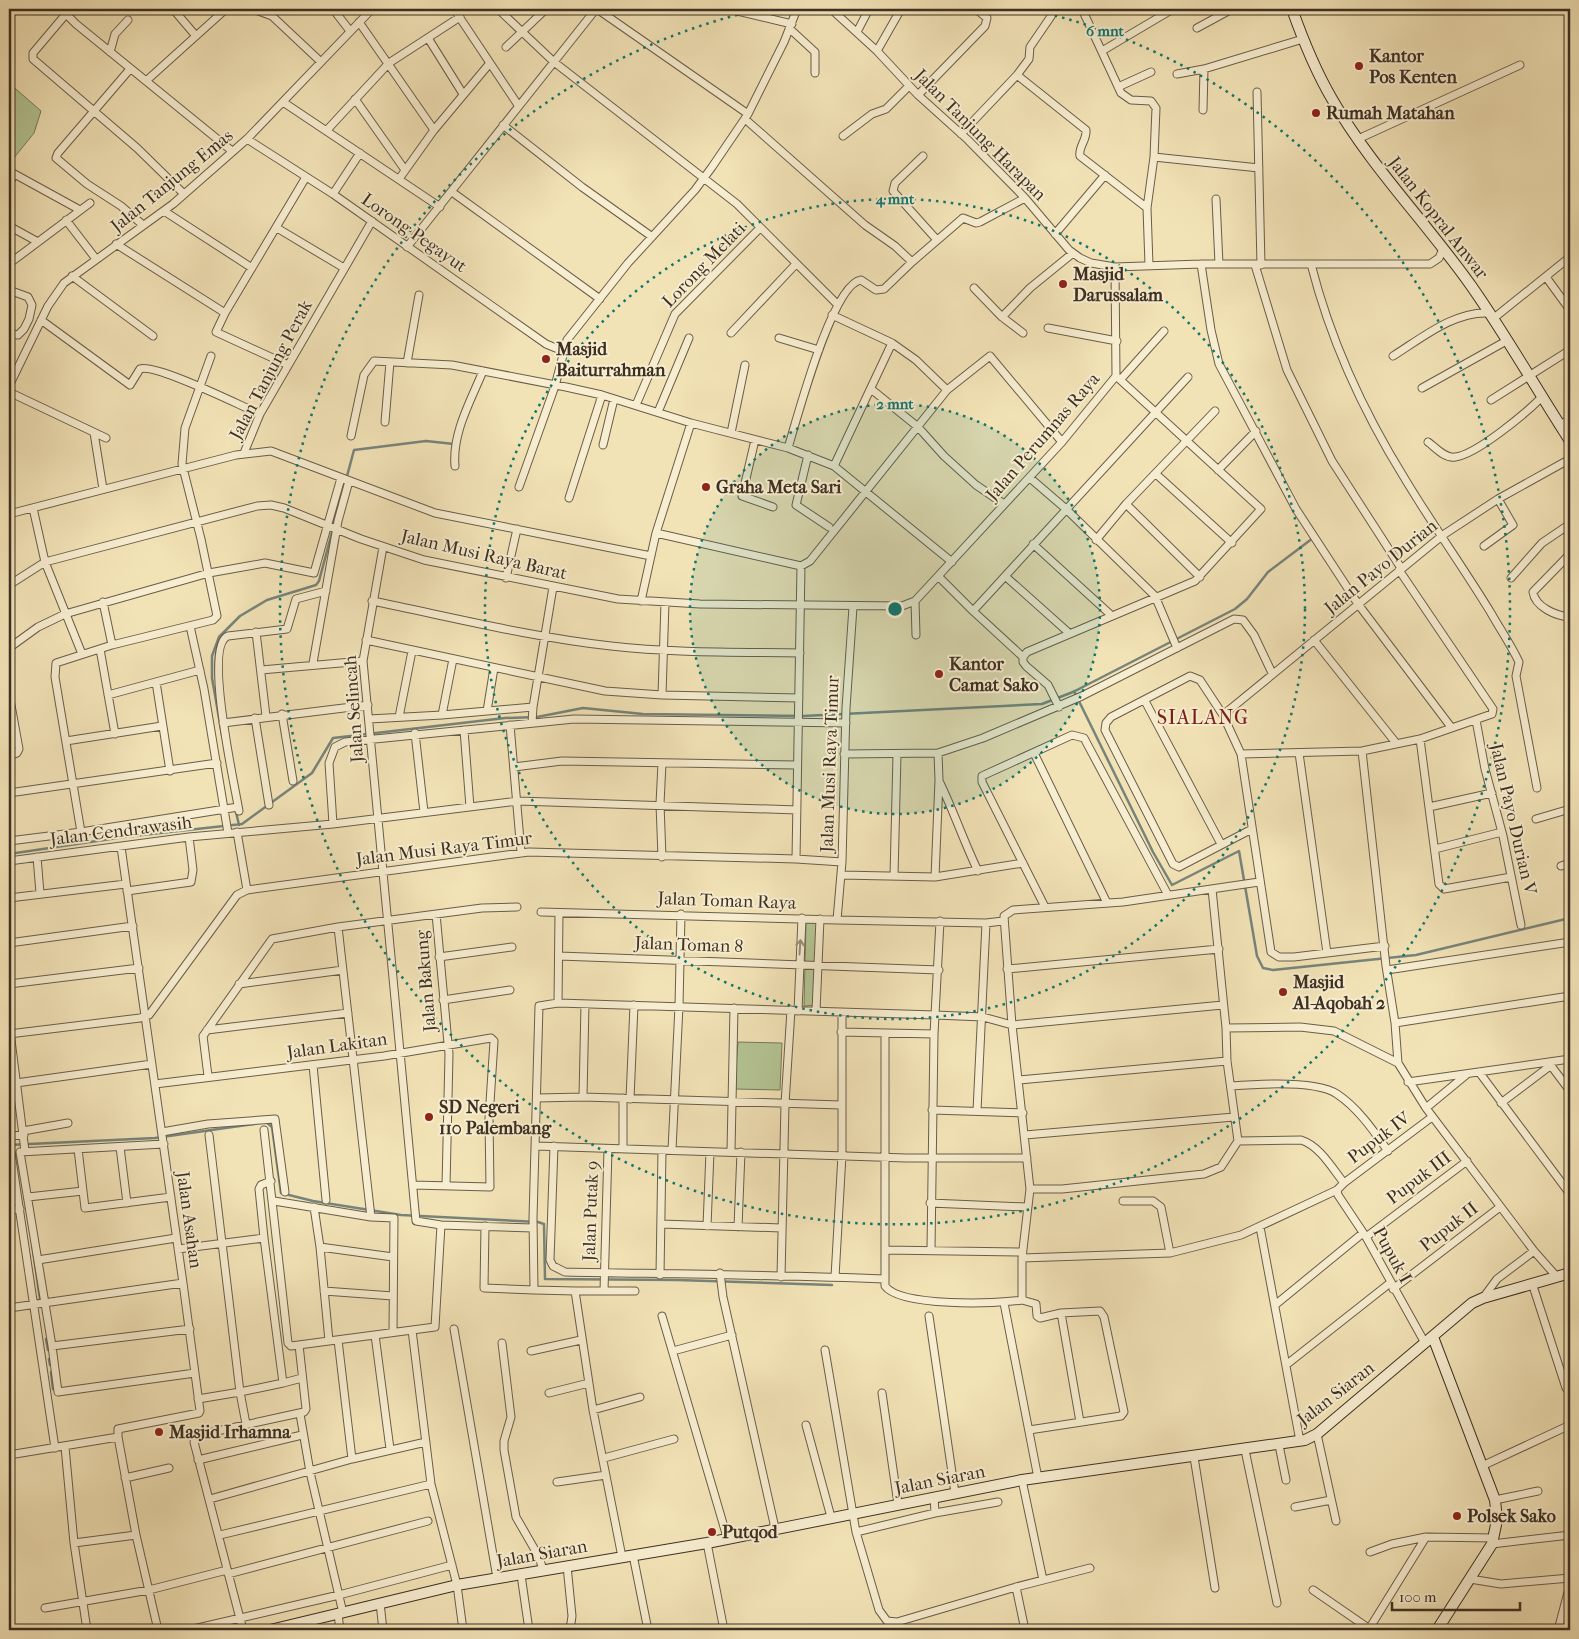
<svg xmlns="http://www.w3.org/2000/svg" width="1579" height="1639" viewBox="0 0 1579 1639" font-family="'IM FELL French Canon',serif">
	<rect width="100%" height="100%" fill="#f2e3b7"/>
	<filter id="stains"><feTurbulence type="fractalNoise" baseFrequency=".004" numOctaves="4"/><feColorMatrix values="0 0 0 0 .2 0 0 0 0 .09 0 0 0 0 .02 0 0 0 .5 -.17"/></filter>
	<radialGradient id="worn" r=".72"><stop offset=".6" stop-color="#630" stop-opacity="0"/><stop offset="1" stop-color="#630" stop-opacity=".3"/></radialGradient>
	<path fill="#b4c594" stroke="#787a5c" d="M9 83 41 111 34 133 9 164Z
		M806 922H819L816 1005 804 1006Z
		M738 1042 782 1043 780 1090 734 1089Z"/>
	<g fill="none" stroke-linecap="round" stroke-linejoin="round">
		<path stroke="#77847c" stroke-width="2.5" d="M1074 691 1153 852 1172 885 1239 851 1257 956 1263 968 1273 970 1416 955 1570 918
			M222 735 212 678V656L219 637 240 616 267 600 316 585 319 581 354 450 426 441 454 444
			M236 812 239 825
			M9 854 124 837 242 824 312 773 333 738 505 718 537 717 583 708 643 714 803 716 1042 704 1073 692 1235 609 1247 599 1268 572 1313 538
			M266 1122 272 1127 281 1193 313 1201 401 1215 538 1222 544 1224 545 1279 677 1280 832 1285
			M9 1145 155 1138 254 1124
			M32 1243 40 1299
			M46 1339 48 1350
			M49 1359 50 1365
			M51 1372 53 1389"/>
		<g stroke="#6a5d48" stroke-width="9">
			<path id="street" d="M61 9 76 24 232 151
				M173 9 196 36
				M253 9 272 16 321 62
				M333 9 350 31
				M454 9 518 105
				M498 9 554 62 737 204 838 305
				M597 9 748 114
				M729 9 792 24
				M831 9 877 51 918 95 968 140 1025 198 1069 250 1080 258 1091 263 1115 267 1201 264H1430L1439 258 1443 249
				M1082 9 1121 93 1131 100 1151 101 1156 108 1154 157 1147 208 1149 265
				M66 14 33 53V59L137 148 184 194
				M359 22 434 130
				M1197 28 1232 9
				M790 29 815 52V73
				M857 32 869 9
				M428 38 463 94
				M506 47 546 9
				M877 51 901 9
				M1102 51 1173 9
				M110 52 115 34 128 20
				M130 69 58 153 56 158 87 184 121 206 143 225
				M1177 74 1204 69 1303 39
				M1017 75 1086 130C1087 140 1078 147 1080 156L1147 208
				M146 81 226 9
				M1118 87 1151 72
				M1257 92 1261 265
				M918 95 985 26 987 18 976 9
				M355 99 405 170
				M283 102 440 207
				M1203 110 1204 69
				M745 119 865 225 895 246 912 262
				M503 125 582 187 651 236
				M327 130 389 63 460 17
				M961 134 1017 75 1029 59 1030 47 1056 9
				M843 136 872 114 886 109 909 86
				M247 139 333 194 546 344 563 351
				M1358 139 1520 65
				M923 156 895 183 893 191 937 240
				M1154 157 1259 168
				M9 171 80 210
				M399 179 434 130 490 63
				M9 185 14 174
				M452 192 600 299
				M333 194 360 153
				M1216 199 1219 264
				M164 211 252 268
				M66 220 96 259
				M9 226 38 242
				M277 228 344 268
				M1055 234 1105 175
				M116 244 225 313
				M407 247 596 9
				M10 263 90 203
				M1201 264 1211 330 1219 364 1296 509 1358 604 1451 727
				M1311 264C1330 339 1364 413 1405 479 1432 524 1463 567 1491 613 1500 629 1511 645 1519 662L1516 676 1537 788
				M1255 265 1287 370 1332 461 1401 568
				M72 276 153 336
				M1546 277 1570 310
				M974 288 1002 317 1030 288 1073 253
				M9 290 28 297 32 305 29 319 24 329 18 335 9 334
				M832 315 892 343 916 360 947 390
				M1002 317 1023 333
				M1494 318 1570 257
				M41 320 130 385 140 369C155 363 241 406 260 414
				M1048 328 1117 341
				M731 333 795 265
				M779 338 819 350
				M1393 356C1422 338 1454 311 1489 313
				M407 363 419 295
				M288 365 216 332 225 313 306 177
				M1121 379 1164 331
				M9 386 48 306 64 283 173 204 247 139 372 9
				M1422 388 1508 340
				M871 389 918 427 944 456 976 485 1004 504
				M9 392 106 438
				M1491 400 1570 350
				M636 405 675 314 760 228
				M658 412 689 338
				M385 422 390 362
				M1560 425 1570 419
				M94 433 103 489
				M731 433 745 365
				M351 436 364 375 374 361 452 365 566 387 602 395 691 423 788 448 834 466 952 562
				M755 440 742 496 773 507
				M1428 442C1435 447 1445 459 1455 457 1476 455 1526 413 1542 397
				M603 445 614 399
				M788 448C797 419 832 284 861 280L876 290 884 289 912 262 963 218 976 223 980 222 1025 198
				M244 453 260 414 372 221
				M808 455 796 505 829 527
				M455 466C452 433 471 400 483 371
				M834 466 892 343
				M1218 470 1256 431
				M1156 474 1232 543
				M1030 478 1066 509 1155 596 1177 648
				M519 487 555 386 567 340 628 263 695 190 712 167 748 114 784 42 797 9
				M569 498 602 395
				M1126 504 1200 577
				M33 508 45 562 82 654
				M9 514 236 455 271 451 435 513 651 556
				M656 533 801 566
				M1096 540 1126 504 1215 411
				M1033 544 1111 615
				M1484 546 1513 525 1498 499
				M383 547 363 661 416 1221 441 1225 533 1228
				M1570 554 1533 592C1535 607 1556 616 1570 617
				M1005 576 1069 633
				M939 577 973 611
				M506 578 517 529
				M1511 578 1542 543 1570 524
				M9 585 45 562 257 506 271 505 284 508 361 539 424 560 618 599 700 604 902 606 915 601 1062 442 1116 376 1115 267
				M372 601C451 617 530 637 611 646 673 653 737 652 800 653
				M641 601 656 533 691 423
				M915 601 916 635
				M103 602 112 645
				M190 626 204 689 228 833
				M256 632 266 716
				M366 640 605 691 662 695 799 698
				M1314 640 1396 743
				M9 648 38 627 65 614 209 573 265 563 314 573 341 478
				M100 649 115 734
				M1023 657 1027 652 1195 581 1261 509 1116 376
				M313 663 338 521 349 481
				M261 670 363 661
				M156 682 170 771
				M9 694 19 749 17 753 9 756
				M108 695 200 670
				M662 695 665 602
				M1145 701 1221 844
				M1059 707 1048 685 1026 666 1023 662V657L973 611 1188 377
				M487 711 494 668
				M282 714 293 781
				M442 715 453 659
				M1223 715 1443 535 1498 499 1570 459
				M399 717 412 651
				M255 718 269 805
				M369 719 442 715 533 707
				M1476 720 1485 769 1503 836 1521 925
				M223 723 368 705
				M532 723 533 707 553 587
				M510 725 521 852
				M464 730 470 807
				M415 733 424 812
				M1420 739 1439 884 1444 889 1511 877
				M66 741 162 726
				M1362 751 1386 966 1395 1023 1398 1063
				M1034 753 1107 903
				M1299 753 1327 953
				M844 754 938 753 983 738 1082 696 1234 619 1243 620 1254 635 1272 673
				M1241 754 1362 751 1420 739 1492 714 1493 709 1399 570
				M514 767 562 761 797 765
				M940 783C954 812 964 842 978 871
				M9 793 217 763
				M1429 807 1492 793
				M239 811C235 786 203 646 228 636L287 629 296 599 326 591
				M1536 819 1570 809
				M333 824 329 763 335 747 345 742 574 719 846 723
				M1252 829 1179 867 1173 864 1105 730 1106 723 1111 717 1190 676 1200 680 1223 715 1241 754 1271 952 1279 957H1294L1385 946
				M81 832 55 677 56 663 112 645 213 620 217 616 201 539 182 464 185 428 211 356
				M237 832 247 890
				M9 841 81 832 238 807
				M1435 849 1502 832
				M37 857 40 893
				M662 857 660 804 662 763
				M796 859 801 566 810 561 947 390 990 356 1062 442
				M9 861 189 837 333 824 518 801 797 810
				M1561 866 1570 863
				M841 875 935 877 939 780 938 753
				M894 876 897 755
				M935 877 1023 863
				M127 891 191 882 193 870 189 837
				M9 898 126 884
				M1045 907 982 782V776L1072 735 1084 738 1168 895
				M541 912 837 920 842 862
				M436 914 449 1054 446 1186
				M837 920 986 923 1003 921
				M338 927 371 1217
				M9 943 133 926
				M559 956 939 970
				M439 957 512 947
				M1007 969 1219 949
				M1387 970 1570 942
				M9 984 139 968
				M239 984 343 970
				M443 1000 510 990
				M558 1003 559 913
				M798 1011 802 918
				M816 1011 820 919
				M1395 1023 1570 996
				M9 1024 25 1151
				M1226 1028 1300 1027 1334 1031 1398 1063 1426 1108 1534 1251 1557 1277
				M207 1030 348 1013
				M841 1032 934 1034
				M9 1034 140 1018 149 1015 237 895 247 890 529 852 796 859 842 862 846 708 853 607
				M885 1034V1286C900 1307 997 1304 1022 1300V1258L1030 1189 1012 1025 1004 916 1013 910 1123 902 1259 882
				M1549 1063 1570 1091
				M313 1065 326 1200
				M1479 1072 1570 1194
				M208 1076 203 1036 272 939 338 927 482 908 517 907
				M1019 1080 1227 1061
				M1408 1082 1570 1059
				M9 1084 152 1064
				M155 1084 384 1056 491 1038 494 1041 489 1118 490 1187 413 1185
				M1231 1086C1256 1084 1316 1080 1337 1094 1358 1108 1373 1130 1388 1151
				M583 1097 585 1004
				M537 1098 583 1097 841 1105
				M630 1099 634 1005
				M1501 1103 1550 1066
				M1426 1108 1466 1075
				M932 1110 1023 1113
				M977 1111 986 923
				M264 1130 288 1343 291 1346 435 1327 441 1225
				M23 1131 68 1123
				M162 1132 208 1124 275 1119 285 1192
				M1025 1135 1234 1117
				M9 1136 24 1135
				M1238 1141 1301 1140C1320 1146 1332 1168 1344 1183
				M164 1144 20 1152 52 1346 58 1392 195 1373
				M536 1146 906 1158H1027
				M554 1146 550 1260 553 1266 565 1272C672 1274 778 1275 884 1279
				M120 1147 127 1203
				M623 1148V1098
				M78 1149 85 1208 171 1197
				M672 1150 679 1006 681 914
				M731 1151 734 1008
				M9 1153H11L55 1448
				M1030 1189H1062L1204 1174 1221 1167 1238 1141 1227 1061 1226 1028 1212 889
				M28 1197 83 1191
				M274 1201 371 1217 394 1218 393 1332
				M1123 1201H1153L1161 1207 1170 1253
				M930 1203 1026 1207
				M314 1207 320 1247 329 1341
				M9 1210 20 1209
				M661 1224 781 1228
				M485 1226 484 1288 534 1290
				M707 1226 710 1152
				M738 1227 741 1152
				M1260 1227 1300 1441
				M1366 1237 1467 1161
				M264 1238 259 1189 261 1185 271 1181
				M320 1247 393 1257
				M178 1249 264 1238 283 1383 240 1392 209 1135
				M931 1249 934 1034 940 921
				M885 1250 1022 1252
				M1022 1258 1170 1253 1241 1235 1337 1190
				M38 1260 176 1238
				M720 1273 723 1297 775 1528
				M660 1275 662 1150
				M781 1277 785 1104 791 1010
				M835 1277 842 1155V1013
				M1532 1283 1566 1388
				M1393 1289 1500 1207
				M324 1291 393 1296
				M575 1291H635
				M604 1291 608 1149
				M1483 1298 1497 1279 1534 1251
				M1022 1300 1036 1304 1037 1316 1040 1318 1061 1313 1100 1311 1104 1317 1124 1412 1121 1416 1029 1430
				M1004 1303 1038 1478
				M1275 1305 1363 1233
				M9 1308 183 1283 121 847
				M1061 1313 1080 1422
				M662 1316 727 1537
				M929 1316 955 1493
				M454 1329 497 1578
				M412 1330 431 1484 457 1585 463 1630
				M375 1335 390 1449
				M338 1340 352 1459
				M502 1343 511 1417 504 1441V1450L516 1517 539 1557 543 1570
				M1425 1343 1366 1237 1338 1195 1337 1190 1344 1183 1432 1117
				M52 1346 190 1329
				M825 1350 856 1532
				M531 1351 581 1340
				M673 1351 732 1335
				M1286 1365 1390 1283
				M283 1383 302 1378
				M549 1393 589 1383
				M882 1393 898 1504
				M198 1399 240 1392 246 1424
				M593 1410 640 1397
				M300 1414 310 1472 343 1613
				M806 1425 831 1517
				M1317 1434 1336 1521
				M118 1437V1429L199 1413 200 1411 183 1283
				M1279 1445 1286 1480
				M65 1447 74 1543 87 1630
				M1245 1450 1277 1603
				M9 1455 118 1437 136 1535
				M1194 1457 1215 1588
				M604 1458 674 1439
				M198 1460 302 1435
				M1482 1466 1570 1425
				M125 1478 169 1468
				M1022 1480 1043 1580
				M557 1482 606 1475
				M934 1497 935 1513 856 1532 879 1610 887 1621 897 1622 1016 1587 1090 1568
				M210 1499 352 1459 426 1442
				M1495 1500 1538 1491
				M1295 1507 1331 1500
				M935 1513 998 1502
				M220 1535 431 1484
				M74 1543 136 1535 158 1630
				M707 1543 724 1630
				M1492 1544 1570 1535
				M1370 1552 1392 1544 1426 1537
				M633 1555 648 1630
				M622 1557 593 1410 575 1291 534 1290 533 1218 539 1006 558 1003 935 1015 983 1017 1012 1025 1223 1005
				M567 1566 572 1616 570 1630
				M228 1574 428 1521
				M521 1575 529 1630
				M1470 1579 1501 1584 1570 1578
				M1016 1587 1025 1630
				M1313 1590 1371 1630
				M380 1603 383 1630
				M45 1608 149 1590 227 1570
				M338 1614 340 1630
				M1369 1629 1426 1537 1494 1538
				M189 1630 339 1595 452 1565
				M243 1630 194 1442 199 1435 304 1412 306 1409 299 1345
				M1558 1630 1570 1585"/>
		</g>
		<g stroke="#3d3023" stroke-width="12">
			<path id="secondary" d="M1292 9C1303 40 1315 70 1332 99 1371 167 1427 223 1472 287 1507 337 1537 390 1570 441
				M1433 1337 1495 1500 1497 1520 1492 1544 1437 1630
				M270 1630 457 1585 707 1543 1022 1480 1305 1440 1317 1434 1472 1303 1483 1298 1570 1273"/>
		</g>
		<use href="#street" stroke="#f7edd0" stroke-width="7"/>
		<use href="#secondary" stroke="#f7edd0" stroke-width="10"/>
	</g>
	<defs><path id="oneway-shaft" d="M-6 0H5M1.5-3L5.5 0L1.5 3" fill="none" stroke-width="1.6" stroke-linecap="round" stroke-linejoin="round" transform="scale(1.25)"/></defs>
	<use stroke="#9a8e7a" href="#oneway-shaft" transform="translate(800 947) rotate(-86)"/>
	<circle cx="895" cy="609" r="205" fill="#0f766e" fill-opacity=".12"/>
	<g fill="none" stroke="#0f766e" stroke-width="2.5" stroke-dasharray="2.5 5">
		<circle cx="895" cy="609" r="205"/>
		<circle cx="895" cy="609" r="410"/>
		<path d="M1033 10A615 615 0 1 1 757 10"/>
	</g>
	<g fill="#8f2418" stroke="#f7edd0" stroke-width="2">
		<circle cx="1359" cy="66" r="5"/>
		<circle cx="1316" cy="113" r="5"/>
		<circle cx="1063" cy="284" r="5"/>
		<circle cx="546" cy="359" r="5"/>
		<circle cx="706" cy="487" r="5"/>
		<circle cx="939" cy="674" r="5"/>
		<circle cx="1283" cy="992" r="5"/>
		<circle cx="429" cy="1117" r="5"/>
		<circle cx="159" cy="1432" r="5"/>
		<circle cx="1457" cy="1516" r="5"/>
		<circle cx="712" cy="1532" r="5"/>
	</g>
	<g text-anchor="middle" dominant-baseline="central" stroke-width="4" stroke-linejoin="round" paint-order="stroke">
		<g font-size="18" font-weight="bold" fill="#3d3023" stroke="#f7edd0" text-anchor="start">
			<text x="1369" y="56">Kantor<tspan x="1369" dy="21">Pos Kenten</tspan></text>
			<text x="1326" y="113">Rumah Matahan</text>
			<text x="1073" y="274">Masjid<tspan x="1073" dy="21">Darussalam</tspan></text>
			<text x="556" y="349">Masjid<tspan x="556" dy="21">Baiturrahman</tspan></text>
			<text x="716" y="487">Graha Meta Sari</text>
			<text x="949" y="664">Kantor<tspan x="949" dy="21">Camat Sako</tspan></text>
			<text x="1293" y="982">Masjid<tspan x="1293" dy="21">Al-Aqobah 2</tspan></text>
			<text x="439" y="1107">SD Negeri<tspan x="439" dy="21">110 Palembang</tspan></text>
			<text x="169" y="1432">Masjid Irhamna</text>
			<text x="1467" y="1516">Polsek Sako</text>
			<text x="722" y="1532">Putqod</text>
		</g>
		<g font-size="18" fill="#3d3023" stroke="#f7edd0">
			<text transform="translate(980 135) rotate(45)">Jalan Tanjung Harapan</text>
			<text transform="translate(172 181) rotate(-39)">Jalan Tanjung Emas</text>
			<text transform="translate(1438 218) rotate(52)">Jalan Kopral Anwar</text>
			<text transform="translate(414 233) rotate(35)">Lorong Pegayut</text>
			<text transform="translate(704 265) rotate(-46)">Lorong Melati</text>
			<text transform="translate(271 370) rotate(-62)">Jalan Tanjung Perak</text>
			<text transform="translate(1043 437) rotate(-49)">Jalan Perumnas Raya</text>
			<text transform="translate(484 555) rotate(13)">Jalan Musi Raya Barat</text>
			<text transform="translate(1381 567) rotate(-39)">Jalan Payo Durian</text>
			<text transform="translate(354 709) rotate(-94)">Jalan Selincah</text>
			<text transform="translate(830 764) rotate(-88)">Jalan Musi Raya Timur</text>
			<text transform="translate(1513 819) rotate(77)">Jalan Payo Durian V</text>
			<text transform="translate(121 831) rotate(-7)">Jalan Cendrawasih</text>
			<text transform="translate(444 849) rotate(-7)">Jalan Musi Raya Timur</text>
			<text transform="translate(727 901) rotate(2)">Jalan Toman Raya</text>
			<text transform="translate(689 945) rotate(2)">Jalan Toman 8</text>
			<text transform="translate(426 981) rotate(-95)">Jalan Bakung</text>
			<text transform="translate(337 1046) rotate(-8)">Jalan Lakitan</text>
			<text transform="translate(1379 1138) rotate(-37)">Pupuk IV</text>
			<text transform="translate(1419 1178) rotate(-37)">Pupuk III</text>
			<text transform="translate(591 1211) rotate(-88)">Jalan Putak 9</text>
			<text transform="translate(189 1220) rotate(82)">Jalan Asahan</text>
			<text transform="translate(1449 1227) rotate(-38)">Pupuk II</text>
			<text transform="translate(1392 1255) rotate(61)">Pupuk I</text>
			<text transform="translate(1336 1394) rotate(-38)">Jalan Siaran</text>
			<text transform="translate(940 1480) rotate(-11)">Jalan Siaran</text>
			<text transform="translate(542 1554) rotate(-10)">Jalan Siaran</text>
		</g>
		<g font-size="20" letter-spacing="1" fill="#7a1f14" stroke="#f7edd0">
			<text x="1203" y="717">SIALANG</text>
		</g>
	</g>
	<circle cx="895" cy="609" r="8" fill="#0f766e" stroke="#f7edd0" stroke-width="2.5"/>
	<g font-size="15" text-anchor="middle" font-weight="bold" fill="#0f766e" stroke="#f7edd0" stroke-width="4" stroke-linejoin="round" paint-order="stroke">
		<text x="1105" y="36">6 mnt</text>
		<text x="895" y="204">4 mnt</text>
		<text x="895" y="409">2 mnt</text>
	</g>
	<rect width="1579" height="1639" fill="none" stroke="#f2e3b7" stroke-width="30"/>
	<rect x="10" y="10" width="1559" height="1619" fill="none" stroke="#3d3023" stroke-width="2.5"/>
	<rect x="15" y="15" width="1549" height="1609" fill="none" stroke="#3d3023"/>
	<path d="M1392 1602v8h128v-8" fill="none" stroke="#3d3023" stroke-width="2.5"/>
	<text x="1399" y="1602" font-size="15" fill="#3d3023" stroke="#f7edd0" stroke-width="4" paint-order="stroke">100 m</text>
	<rect width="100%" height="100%" filter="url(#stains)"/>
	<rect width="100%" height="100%" fill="url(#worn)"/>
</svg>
